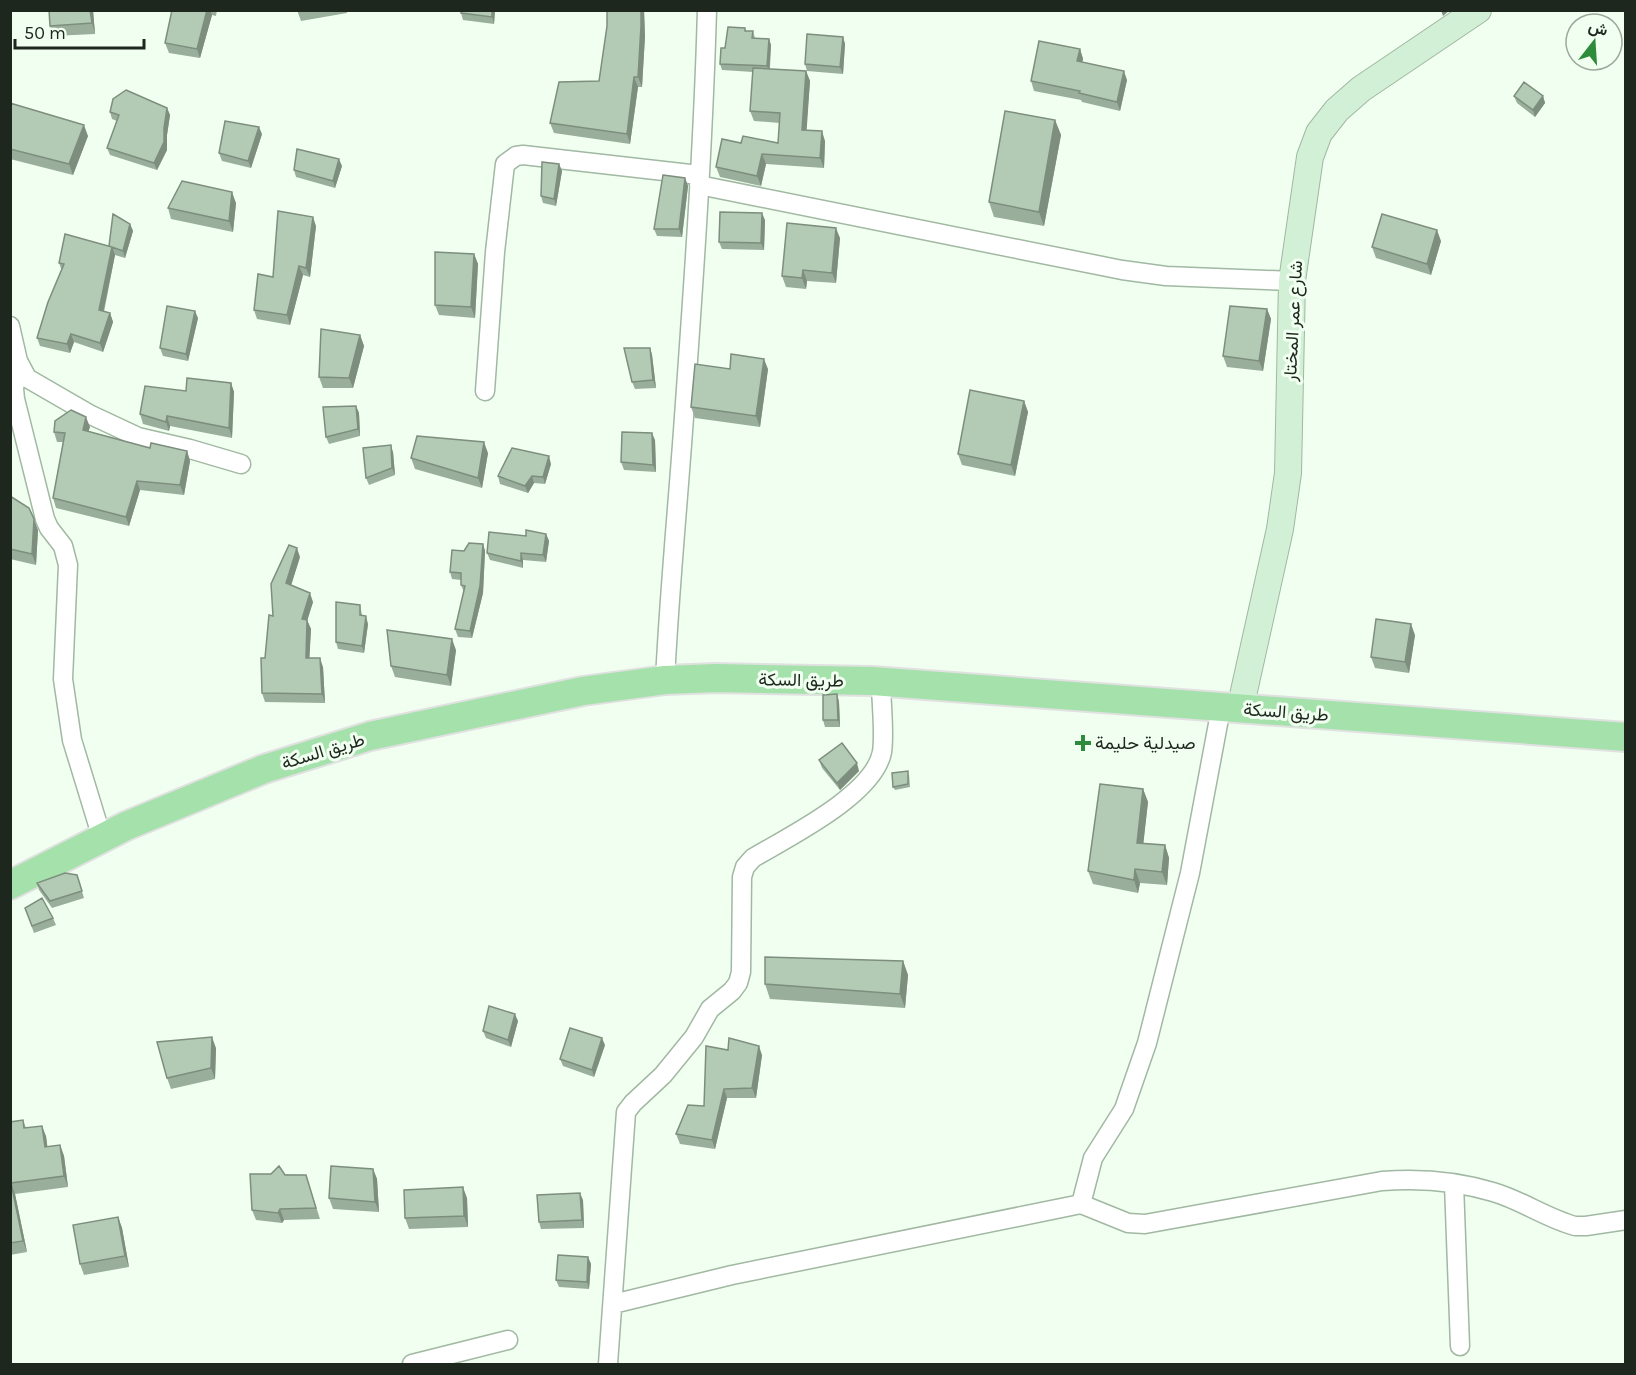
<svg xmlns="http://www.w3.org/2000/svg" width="1636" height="1375" viewBox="0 0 1636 1375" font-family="Karla,Vazirmatn,sans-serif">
	<rect width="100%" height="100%" fill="#f1fff1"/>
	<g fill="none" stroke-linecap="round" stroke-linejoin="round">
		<g stroke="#a1b8a2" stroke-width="21">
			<path id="street" d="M699 185 1122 270 1166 276 1292 281
				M10 326 18 361 27 378 91 415 138 437 190 449 241 464
				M18 361 14 389 15 399 45 519 49 528 63 546 68 565 63 679 72 740 102 838
				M485 391 495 252 505 164 516 156 523 155 699 175
				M665 680C669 597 677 514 683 431 693 291 703 151 707 10
				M1454 1184 1460 1346
				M1081 1204 1093 1158 1124 1109 1147 1043 1190 873 1221 708
				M613 1304 732 1275 1081 1204 1128 1223 1145 1224 1382 1181C1419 1178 1457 1181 1493 1192 1521 1200 1546 1218 1575 1226H1586L1626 1220
				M412 1364 508 1340
				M608 1364 626 1112 633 1103 663 1075 694 1037 710 1009 732 991 738 983 741 972 742 877 745 867 753 858C788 837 874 795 882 752 885 733 881 702 881 682"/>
		</g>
		<g stroke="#a1b8a2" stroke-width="28">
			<path id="secondary" d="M1240 709 1280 529 1288 473 1292 281 1310 157 1319 133 1337 110 1361 89 1478 10"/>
		</g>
		<g stroke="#e0e1e0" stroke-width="32">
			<path id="primary" d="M10 885 126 826 264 769 370 736 583 691 665 680 716 678 872 681 1626 737"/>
		</g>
		<use href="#street" stroke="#fff" stroke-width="18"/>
		<use href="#secondary" stroke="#d2f0d5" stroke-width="26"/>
		<use href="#primary" stroke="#a5e1ab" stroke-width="28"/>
	</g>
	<path fill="#9aaf9b" d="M93 10 95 34 53 36 50 26Z
		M172 10H217L216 16 212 15 200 58 169 53 165 43Z
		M297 10H347V13L301 21Z
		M495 10 494 24 463 20 461 13Z
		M607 10H644L645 36 642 87H638L630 144 554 133 550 123 599 81 607 26Z
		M745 28 746 31H753L755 38 769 39 771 45 770 69 806 71 810 81 806 130 825 141 824 168 766 164 761 186 720 177 716 167 741 143H778L780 123 754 121 750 111 753 72 722 70 720 64 725 48Z
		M843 37 845 44 843 74 807 71 805 64Z
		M1080 49 1083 59 1082 62 1127 80 1120 111 1082 102 1081 100 1034 91 1031 81Z
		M1514 96H1543L1545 103 1535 117 1517 103Z
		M10 103 88 136 73 175 10 159Z
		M167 108 170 115 167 135V150L157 170 110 155 107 148 117 121 112 119 110 112Z
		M1055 120 1061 135 1044 226 994 217 989 202Z
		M262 134 251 168 222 161 219 153Z
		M559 164 562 171 556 206 543 203 541 196Z
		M342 166 335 188 296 177 294 170Z
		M685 178 688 186 682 237 657 236 654 229Z
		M236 203 233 232 171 219 168 208Z
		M765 220 764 250 722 249 719 242Z
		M130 224 133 231 125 258 115 255 104 312 110 313 113 322 103 352 74 342 70 353 40 346 37 338 62 271 59 263 109 246Z
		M316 226 310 277 303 275 290 325 257 319 254 310 273 277Z
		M840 238 836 283 807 281 806 289 786 287 782 276Z
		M1441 241 1431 275 1376 258 1372 247Z
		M474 254 478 264 475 318 439 315 435 305Z
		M1267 309 1271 319 1263 371 1227 367 1223 356Z
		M198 318 188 361 163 356 160 348Z
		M360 335 364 346 353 388H323L319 377Z
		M650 348 652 355 656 388 635 389 632 382Z
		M768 369 760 427 695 418 691 407Z
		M231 383 234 392 232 438 170 426 169 431 143 424 140 414 186 391Z
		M1024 401 1028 412 1015 476 962 465 958 454Z
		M356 406 359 413 360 436 329 444 326 437Z
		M90 427 88 431 150 448 187 451 190 461 184 495 140 490 129 526 56 508 53 498 63 442H57L54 432Z
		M655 440 656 472 624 470 621 462Z
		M393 452 395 475 369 485 366 478Z
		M488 453 482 488 415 469 411 458Z
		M551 464 545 484 534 483 528 493 500 484 498 476Z
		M10 496 38 530 36 565 10 559Z
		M546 534 549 541 546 562 523 560V568L490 560 487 553 526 536Z
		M483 544 485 551 483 593 472 638 458 637 455 629 464 592 461 585V580L452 579 450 572 464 551Z
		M300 557 291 585 313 602 307 620 311 629 309 658 323 667 325 703 265 702 262 693 265 658 273 616Z
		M360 605 362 615 368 624 364 653 338 649 336 642Z
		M1415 635 1409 673 1375 668 1371 657Z
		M456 650 451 686 395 677 391 666Z
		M837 694 839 702 840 727H825L823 720Z
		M819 760 859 771 840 790 822 768Z
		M909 774 910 787 895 790 893 787Z
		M1143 789 1148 802 1143 844 1165 845 1169 858 1167 885 1140 883 1138 893 1093 884 1088 871Z
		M77 875 84 898 52 908 39 890 37 883Z
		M25 908 53 918 56 925 34 933Z
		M903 961 908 975 905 1008 770 999 765 984Z
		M518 1021 511 1047 486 1038 483 1031Z
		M605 1045 594 1077 563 1066 560 1059Z
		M216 1048 215 1079 171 1089 167 1078Z
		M728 1050 762 1055 756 1098H727L715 1149 680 1144 676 1134 704 1106Z
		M23 1120 26 1128 46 1136 47 1147 60 1145 64 1156 68 1187 15 1194 27 1252 10 1255V1122Z
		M373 1169 377 1179 379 1212 333 1209 329 1198Z
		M271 1174 306 1175 320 1219 284 1220 282 1223 256 1220 252 1210Z
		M467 1198 468 1227 409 1229 405 1218Z
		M583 1200 584 1228 541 1229 539 1222Z
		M118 1217 122 1228 129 1267 84 1275 80 1264Z
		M588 1257 591 1264 589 1289 559 1287 556 1280Z"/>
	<path fill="#7d8e7e" d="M90 10H93L95 34 92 23Z
		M207 10H210L212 15 200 58 197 49Z
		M492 10H495L494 24 492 17Z
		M641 10H644L645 36 642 87 638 77Z
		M1441 10H1450L1443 16Z
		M843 37 845 44 843 74 840 67Z
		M769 39 771 45 769 72 767 66Z
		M1080 49 1083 59 1081 70 1077 61Z
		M806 71 810 81 806 140 802 130Z
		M1124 71 1127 80 1120 111 1117 102Z
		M634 77 638 87 630 144 627 134Z
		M1543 96 1545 103 1535 117 1533 110Z
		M167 108 170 115 167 135V150L157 170 154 163 164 128Z
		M1055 120 1061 135 1044 226 1039 212Z
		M84 125 88 136 73 175 69 164Z
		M259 127 262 134 251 168 248 161Z
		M822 131 825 141 824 168 820 158Z
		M762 154 766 164 761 186 757 176Z
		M339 159 342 166 335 188 333 181Z
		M559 164 562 171 556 206 554 199Z
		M685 178 688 186 682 237 679 229Z
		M232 192 236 203 233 232 229 221Z
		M762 213 765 220 764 250 761 243Z
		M313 217 316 226 310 277 306 268Z
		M130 224 133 231 125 258 123 251Z
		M836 228 840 238 836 283 832 273Z
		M1437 230 1441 241 1431 275 1427 264Z
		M112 247 115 255 102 318 99 310Z
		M474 254 478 264 475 318 471 307Z
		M299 266 303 275 290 325 287 315Z
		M803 270 807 281 806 289 802 278Z
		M1267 309 1271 319 1263 371 1259 361Z
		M195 311 198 318 188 361 186 354Z
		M110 313 113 322 103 352 100 343Z
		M71 334 74 342 70 353 67 344Z
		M360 335 364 346 353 388 349 378Z
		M650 348 652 355 656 388 653 380Z
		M764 359 768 369 760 427 756 416Z
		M231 383 234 392 232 438 229 428Z
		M1024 401 1028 412 1015 476 1011 465Z
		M356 406 359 413 360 436 358 429Z
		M167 416 170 426 169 431 166 422Z
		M86 417 90 427 86 439 83 430Z
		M652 433 655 440 656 472 653 465Z
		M484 442 488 453 482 488 478 478Z
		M391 445 393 452 395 475 392 468Z
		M187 451 190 461 184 495 180 485Z
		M549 456 551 464 545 484 543 477Z
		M532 476 534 483 528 493 525 486Z
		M137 481 140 490 129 526 126 517Z
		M34 519 38 530 36 565 32 554Z
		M546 534 549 541 546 562 543 555Z
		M483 544 485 551 483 593 472 638 470 631Z
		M297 548 300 557 289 592 286 583Z
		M521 553 523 560V568L521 561Z
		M310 593 313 602 305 628 302 619Z
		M366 616 368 624 364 653 362 646Z
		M307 620 311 629 309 667 306 658Z
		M1411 624 1415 635 1409 673 1405 662Z
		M452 639 456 650 451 686 447 675Z
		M320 658 323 667 325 703 322 694Z
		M837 694 839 702 840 727 838 720Z
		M857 763 859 771 840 790 837 783Z
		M1143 789 1148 802 1142 856 1137 843Z
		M1165 845 1169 858 1167 885 1162 872Z
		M1135 869 1140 883 1138 893 1134 880Z
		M903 961 908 975 905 1008 900 994Z
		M515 1014 518 1021 511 1047 508 1040Z
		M212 1037 216 1048 215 1079 211 1068Z
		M602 1038 605 1045 594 1077 592 1070Z
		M759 1046 762 1055 756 1098 752 1088Z
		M724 1089 727 1098 715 1149 712 1140Z
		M42 1126 46 1136 49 1158 45 1147Z
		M60 1145 64 1156 68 1187 64 1176Z
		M373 1169 377 1179 379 1212 375 1202Z
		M11 1183 15 1194 27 1252 23 1241Z
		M463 1187 467 1198 468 1227 464 1216Z
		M580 1193 583 1200 584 1228 582 1220Z
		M280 1209 284 1220 282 1223 278 1213Z
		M118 1217 122 1228 129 1267 125 1256Z
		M588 1257 591 1264 589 1289 587 1282Z"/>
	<path fill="#b3cbb4" stroke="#7d8e7e" stroke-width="1.5" d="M49 10H90L92 23 50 26Z
		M172 10H207L197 49 165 43Z
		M461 10H492V17L461 13Z
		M607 10H641V26L638 77H634L627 134 550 123 559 82 599 81 607 26Z
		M728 27 745 28V31H753L752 38 769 39 767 66 720 64 721 48H725Z
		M807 34 843 37 840 67 805 64Z
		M1039 41 1080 49 1077 61 1124 71 1117 102 1079 93 1080 91 1031 81Z
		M753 68 806 71 802 130 822 131 820 158 762 154 757 176 716 167 722 139 741 143 743 136 778 143 780 113 750 111Z
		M1524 82 1543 96 1533 110 1514 96Z
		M126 90 167 108 164 128V142L154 163 107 148 119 115 110 112 113 99Z
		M10 103 84 125 69 164 10 149Z
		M1005 111 1055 120 1039 212 989 202Z
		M225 121 259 127 248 161 219 153Z
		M297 149 339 159 333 181 294 170Z
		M542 162 559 164 554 199 541 196Z
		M663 175 685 178 679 229H654Z
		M182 181 232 192 229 221 168 208Z
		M278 211 313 217 306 268 299 266 287 315 254 310 258 274 273 277Z
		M720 212 762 213 761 243 719 242Z
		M113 214 130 224 123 251 109 246Z
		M1382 214 1437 230 1427 264 1372 247Z
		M787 223 836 228 832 273 803 270 802 278 782 276Z
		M65 234 112 247 99 310 110 313 100 343 71 334 67 344 37 338 48 302 64 264 59 263Z
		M435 252 474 254 471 307 435 305Z
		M167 306 195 311 186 354 160 348Z
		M1230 306 1267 309 1259 361 1223 356Z
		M321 329 360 335 349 378 319 377Z
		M624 348H650L653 380 632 382Z
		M731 354 764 359 756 416 691 407 695 364 730 369Z
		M187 378 231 383 229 428 167 416 166 422 140 414 145 386 186 391Z
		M970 390 1024 401 1011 465 958 454Z
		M356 406 358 429 326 437 323 407Z
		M71 410 86 417 83 430 150 448 151 443 187 451 180 485 137 481 126 517 53 498 65 433 54 432 55 421Z
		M622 432 652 433 653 465 621 462Z
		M417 436 484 442 478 478 411 458Z
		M391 445 392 468 366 478 363 448Z
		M512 448 549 456 543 477 532 476 525 486 498 476Z
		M10 496 29 508 34 519 32 554 10 549Z
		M526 530 546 534 543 555 521 553V561L487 553 489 532 526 536Z
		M469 543 483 544 480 586 470 631 455 629 465 586 461 585V573L450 572 452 550 464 551Z
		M289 545 297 548 286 583 310 593 302 619 307 620 306 658H320L322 694 262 693 261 658H265L269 615 273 616 271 584Z
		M336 602 360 605V615L366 616 362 646 336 642Z
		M1376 619 1411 624 1405 662 1371 657Z
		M387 630 452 639 447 675 391 666Z
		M837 694 838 720H823V695Z
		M842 743 857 763 837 783 819 760Z
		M908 771V784L893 787 892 773Z
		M1100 784 1143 789 1137 843 1165 845 1162 872 1135 869 1134 880 1088 871Z
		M65 873 77 875 82 891 50 901 37 883Z
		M42 898 53 918 32 926 25 908Z
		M765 957 903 961 900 994 765 984Z
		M489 1006 515 1014 508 1040 483 1031Z
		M570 1028 602 1038 592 1070 560 1059Z
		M212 1037 211 1068 167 1078 157 1042Z
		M729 1038 759 1046 752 1088 724 1089 712 1140 676 1134 688 1105 704 1106 706 1046 728 1050Z
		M23 1120 24 1128 42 1126 45 1147 60 1145 64 1176 11 1183 23 1241 10 1243V1122Z
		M279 1166 285 1175H306L316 1208 280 1209 278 1213 252 1210 250 1174H271Z
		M331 1166 373 1169 375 1202 329 1198Z
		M463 1187 464 1216 405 1218 404 1190Z
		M580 1193 582 1220 539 1222 537 1195Z
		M118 1217 125 1256 80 1264 73 1225Z
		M558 1255 588 1257 587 1282 556 1280Z"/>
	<path fill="#2e8b3c" stroke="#f1fff1" stroke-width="2" d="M1080 734h6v6h6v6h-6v6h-6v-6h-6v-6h6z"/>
	<g text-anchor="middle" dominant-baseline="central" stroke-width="6" stroke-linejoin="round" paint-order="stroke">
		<g font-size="18" fill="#1e271e" stroke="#f1fff1">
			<text transform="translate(1293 321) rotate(-87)">شارع عمر المختار</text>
			<text transform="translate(801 680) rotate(1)">طريق السكة</text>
			<text transform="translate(1286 712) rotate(4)">طريق السكة</text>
			<text transform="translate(323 751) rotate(-17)">طريق السكة</text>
		</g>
		<g font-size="18" fill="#1e271e" stroke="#f1fff1" text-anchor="start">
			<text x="1095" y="743">صيدلية حليمة</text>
		</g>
	</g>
	<rect width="1636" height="1375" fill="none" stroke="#1e271e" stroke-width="24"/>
	<g transform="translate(1594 42) rotate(17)"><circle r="28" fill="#f1fff1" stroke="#9da99d" stroke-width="1.5"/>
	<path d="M0-4.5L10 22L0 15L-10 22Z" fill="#2e8b3c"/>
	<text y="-9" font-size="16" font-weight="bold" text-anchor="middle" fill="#1e271e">ش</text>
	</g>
	<path d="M15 39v9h129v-9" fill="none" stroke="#1e271e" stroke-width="3"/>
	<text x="24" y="39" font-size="18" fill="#1e271e" stroke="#f1fff1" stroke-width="4.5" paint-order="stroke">50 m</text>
</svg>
